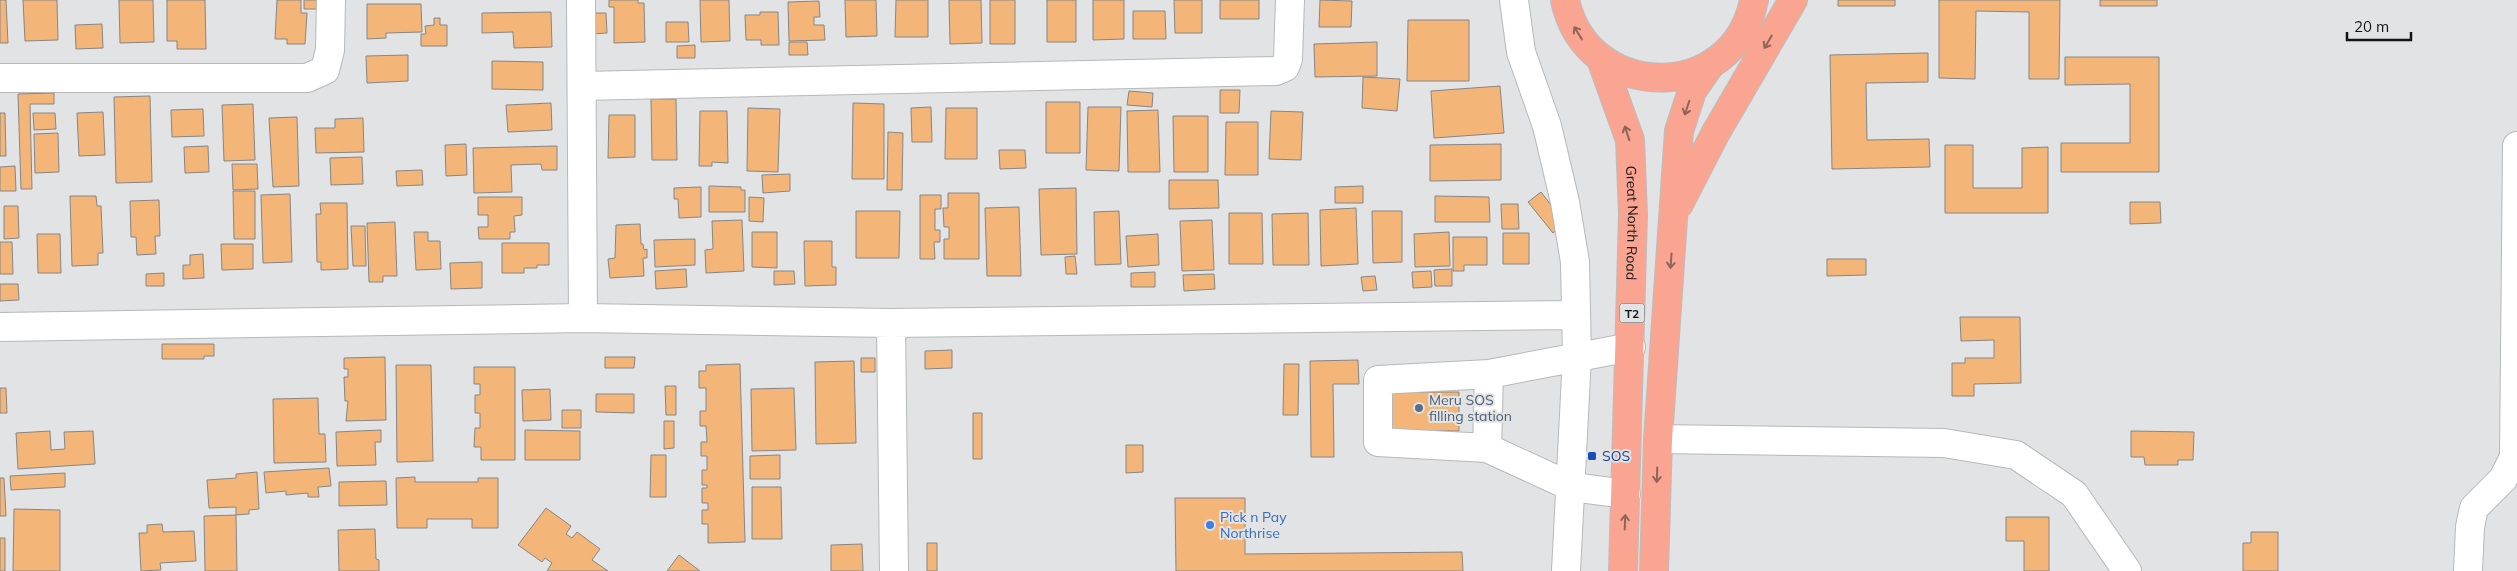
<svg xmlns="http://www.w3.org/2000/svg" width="2517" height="571" viewBox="0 0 2517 571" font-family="Mulish,sans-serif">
	<rect width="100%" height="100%" fill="#e2e3e4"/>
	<path fill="#f3b578" stroke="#878686" d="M0 0H6L8 43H0Z
		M23 0H57L58 40 25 41Z
		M119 0H153L154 42 120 43Z
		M167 0H205L206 49H177V41H167Z
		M277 0H301V13H307L305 44H287V39H275Z
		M304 0H319V9H304Z
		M609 0H638V3H644L645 42 614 43V7H609Z
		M700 0H729L730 41 701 42Z
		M845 0H876L877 36 846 37Z
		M896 0H928V37H895Z
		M949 0H981L982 43 950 44Z
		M990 0H1015V44H990Z
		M1047 0H1076V42H1047Z
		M1093 0H1124V39L1093 40Z
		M1174 0H1202V33H1175Z
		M1220 0H1259V19H1220Z
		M1320 0 1352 1 1351 27H1319Z
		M1838 0H1895V6H1838Z
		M1939 0H2060L2059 79H2029V12L1976 11 1975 79 1939 78Z
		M2100 0H2157V6H2100Z
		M819 1 820 17H814V25H824L825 40 789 41 788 2Z
		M367 4H421L422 32 386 33V38L367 39Z
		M1133 11H1165L1166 39H1133Z
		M551 12 552 47 514 48 513 32 482 33V13Z
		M760 12H778L779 45H761V40H746L745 15H760Z
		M592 13H606L607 33 593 34Z
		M434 18H440V25H447V46H421V34H426L425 26 434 25Z
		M1408 20H1469V81H1407Z
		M666 22H688L689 42H666Z
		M102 24 103 48 76 49 75 25Z
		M789 42H807L808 55H789Z
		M1377 42V76L1315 77 1314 44Z
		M695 45V58H677V46Z
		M1928 53V82L1866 83 1867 140 1929 139 1930 167 1832 169 1830 55Z
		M408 55V81L367 83 366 56Z
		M2065 57H2159V172H2061V143H2130V84L2065 85Z
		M492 61 543 62V90L492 89Z
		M1363 77 1400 79 1397 111 1362 108Z
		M1500 86 1504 133 1434 138 1431 91Z
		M1220 90H1240L1239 113H1220Z
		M1129 91 1153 93 1152 107 1127 105Z
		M54 93V104H30L32 189H21L18 94Z
		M150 96 152 182 116 183 114 97Z
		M651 99H676L677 160H652Z
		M1046 102H1080V153H1046Z
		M551 103 552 130 508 132 506 105Z
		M853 103 884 104V179H852Z
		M253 104 255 160 224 161 222 105Z
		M931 107 932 142H912L911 108Z
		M1088 107H1121L1119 171 1086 170Z
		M748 108 780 109 778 172 747 171Z
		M946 108H977V159H945Z
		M203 109 204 136 172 137 171 110Z
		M1158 110 1160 172H1128L1127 111Z
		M700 111H727L728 163 712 162V166H699Z
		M1271 111 1303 112 1301 160 1269 159Z
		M103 112 105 155 79 156 77 113Z
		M0 113H5L6 156H0Z
		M33 113H55L56 129 34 130Z
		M609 115H635V157L608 158Z
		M1173 116H1208V172H1174Z
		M297 117 299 186 273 187 269 118Z
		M363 118 364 152 316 153 315 128H335V119Z
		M1226 122H1258V175H1225Z
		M888 132 903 133 902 190H887Z
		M58 133 59 172 35 173 34 134Z
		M466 144 467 175 446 176 445 145Z
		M1501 144V180L1430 181V145Z
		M1945 145H1973V188H2022V148L2048 147V213H1945Z
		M208 146 209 172 185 173 184 147Z
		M557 146V170H542L541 164 511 165 512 192 474 193 473 148Z
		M999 150H1025L1026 168 1000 169Z
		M362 157 363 184 331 185 330 158Z
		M232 164H257L258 189 233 190Z
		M15 166 16 191H0V167Z
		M422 170 423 185 397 186 396 171Z
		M790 174V191L763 193 762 175Z
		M1169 180H1218L1219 208 1169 209Z
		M709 186 741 187V190H745V212H709Z
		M1363 186V203H1335V187Z
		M701 187V217L679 218 678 199H674V188Z
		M1076 188 1077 254 1041 255 1039 189Z
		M233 191H255V239H234Z
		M1541 192 1565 223 1553 233 1528 202Z
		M948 193H979V259H944V239H949V227H944L943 208H948Z
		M290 194 292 262 263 263 261 195Z
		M920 195H941V209H935V230H940V242H934L935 259H920Z
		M70 196H96L97 206H101L103 253H98V265L72 266Z
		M1435 196 1489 197 1490 222H1435Z
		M478 197H522V215L514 216 515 232H510V239H479L478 227H488V215H478Z
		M749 197 764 198 763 222 749 221Z
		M159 200 160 236H155L156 254 137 255 136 237H131L130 201Z
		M2130 202H2160L2161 223 2130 224Z
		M320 203H347L348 269 321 270V262H317L316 214H321Z
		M1501 204H1518L1519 229H1502Z
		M4 206H18L19 238 4 239Z
		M1019 207 1021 276H987L985 208Z
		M1356 208 1358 264 1321 266 1320 210Z
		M856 211H900L899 258H856Z
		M1119 211 1121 264 1095 265 1094 212Z
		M1372 211H1402V262L1373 263Z
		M1229 213H1262L1263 264H1229Z
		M1308 213 1309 265H1273L1272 214Z
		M742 220 744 271 706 273 705 250 713 249 712 221Z
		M1212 220 1214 270 1182 271 1180 221Z
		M395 222 397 276H383V282H369L367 223Z
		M640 224 641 244H643L644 250 647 249V258H643L644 276 610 278 608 259 615 258 616 225Z
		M351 226H365L366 266H353Z
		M414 232H428V241H440L441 269 416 270Z
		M752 232H777V268L752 267Z
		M1449 232 1450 266 1415 267 1414 234Z
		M1503 233H1529V264H1503Z
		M37 234H60L61 273H38Z
		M1158 234 1159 265 1128 267 1126 236Z
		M1453 237H1487V265H1464V271H1453Z
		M695 239V265L655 267 654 240Z
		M804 241H832V267H836V285L805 286Z
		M0 242H12L13 274H0Z
		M502 243H549V265H537V268H524V273H502Z
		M221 244H253V269L222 270Z
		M203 254 204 278 183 279V265H190V255Z
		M1075 256 1077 274H1066L1065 257Z
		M1827 259H1866V275L1827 276Z
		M482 262V288L451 289 450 263Z
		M686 269 687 287 656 289 655 271Z
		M1452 269V286H1435L1434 270Z
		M774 271H794L795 284 774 285Z
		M1431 271 1432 287 1413 288 1412 272Z
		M1155 272V287H1131V273Z
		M164 273V286H146V274Z
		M1214 274 1215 289 1184 291 1183 275Z
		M1375 276 1377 290 1363 291 1361 277Z
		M0 284H18L19 300 0 301Z
		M1960 317H2020L2021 383 1974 384V396H1952V363H1965V358H1994V340L1961 341Z
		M162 344H214V356H204V359H162Z
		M952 350V368L925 369V351Z
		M385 357 386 420 346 421 348 401H345L344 377H348V369H344V358Z
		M605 357H635L634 368H605Z
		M861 358H875V372H861Z
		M1358 360 1359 384H1333L1334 457H1311L1310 361Z
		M854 361 856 443 816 444 815 362Z
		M740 364 745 542 708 543V524H702V510H708V503H702V488H707V485H702V470H707V456H701V442H707L706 426H700V411H706V388H699V371H706V365Z
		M1284 364H1299L1298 415H1283Z
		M396 365H431L433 461 397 462Z
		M474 367H515V460H481V447H474L475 428H480V413H475V395H480V384H474Z
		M665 386H676V415H666Z
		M0 388H6L7 413H0Z
		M794 388 796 450 752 451 751 389Z
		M550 389 551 420 523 421 522 390Z
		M1384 392H1459V431L1384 430Z
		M596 394H634V413L596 412Z
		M318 398 319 434H325L326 462 274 463 273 399Z
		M562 410H581V428H562Z
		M973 413H982V459H973Z
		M664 421H674V448L664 449Z
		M381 430V442H375L376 465 337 466 336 432Z
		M525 430 580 431V460H525Z
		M50 431 51 450 65 449 64 432 93 431 95 464 18 469 16 433Z
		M2131 431 2194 432 2193 460H2178V465H2145L2144 457H2131Z
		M1126 445H1143V472L1126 473Z
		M651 455H666V497H650Z
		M780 455V479H750V456Z
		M329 468 331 486 318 487 319 497H308V493L286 495V491L266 493 264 472Z
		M257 472 259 509 249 510V514L236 515V507L209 508 207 480 236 478V474Z
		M65 473V487L11 490 10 476Z
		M415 477V482H478V478H498V528H472V519H427V528H397L396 478Z
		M0 478H4L6 516H0Z
		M386 481 387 505 339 506V482Z
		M752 487H781L782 539H752Z
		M1175 498H1245V554L1462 552 1463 571H1176Z
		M546 508 571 526 566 534 572 538 577 532 600 549 592 560 608 571H547L552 563 545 558 542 562 518 545Z
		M14 509 60 510V571H13Z
		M236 515 237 571H205L204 516Z
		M2006 517H2049V571H2024V541H2006Z
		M162 524 163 532 194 531 196 561 160 563 161 570 141 571 139 533H147V525Z
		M375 529 376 559 379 560V571H339L338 530Z
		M2251 532H2278V571H2243V543H2251Z
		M0 538H5V571H0Z
		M927 543H937V571H927Z
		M862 544 863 571H831V545Z
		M679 555 700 571H667Z"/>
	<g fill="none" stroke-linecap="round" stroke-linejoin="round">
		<g stroke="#b7b8b9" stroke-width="30">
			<path id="minor" d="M581 0 583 318
				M1514 0 1521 52 1547 126 1565 202 1575 262 1577 356 1566 571
				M0 78H307L325 70 330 50 331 0
				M582 86 1276 71 1285 67 1288 59 1290 0
				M891 323 894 571
				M0 327 583 318 891 323 1576 315
				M1658 439 1944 443 2016 455 2074 494 2127 571
				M1487 448 1489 374
				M1626 494 1572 487 1487 448 1378 442V380L1489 374 1631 347
				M2468 571 2470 527 2474 508 2503 479 2514 457 2517 146"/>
		</g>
		<g stroke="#bdbdbd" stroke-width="30">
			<g id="major">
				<path d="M1565 0C1587 103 1734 104 1754 0"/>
				<path id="s1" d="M1601 59 1630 140 1633 214 1623 571"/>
				<path d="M1679 204 1715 134 1793 0"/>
				<path d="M1654 571 1658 439 1679 131 1692 91 1710 65"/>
			</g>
		</g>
		<use href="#minor" stroke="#fff" stroke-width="28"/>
		<use href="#major" stroke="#faa592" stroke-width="28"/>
	</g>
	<defs><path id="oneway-shaft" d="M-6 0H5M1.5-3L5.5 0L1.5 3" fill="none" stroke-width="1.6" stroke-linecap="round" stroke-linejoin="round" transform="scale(1.25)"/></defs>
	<g stroke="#926359">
		<use href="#oneway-shaft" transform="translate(1578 33) rotate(-122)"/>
		<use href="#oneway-shaft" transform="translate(1768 42) rotate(120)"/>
		<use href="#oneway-shaft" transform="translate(1687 108) rotate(108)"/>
		<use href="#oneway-shaft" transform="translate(1627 133) rotate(-108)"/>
		<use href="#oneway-shaft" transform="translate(1671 261) rotate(94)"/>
		<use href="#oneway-shaft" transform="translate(1657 475) rotate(92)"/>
		<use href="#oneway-shaft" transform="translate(1625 522) rotate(-88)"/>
	</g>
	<circle fill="#5c6f8a" stroke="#e2e3e4" stroke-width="2" cx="1419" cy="408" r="5"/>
	<rect fill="#1a4fb4" stroke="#e2e3e4" stroke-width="2" x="1587" y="451" width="10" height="10" rx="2.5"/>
	<circle fill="#3f7fe0" stroke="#e2e3e4" stroke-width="2" cx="1210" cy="525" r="5"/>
	<g text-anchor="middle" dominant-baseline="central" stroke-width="4" stroke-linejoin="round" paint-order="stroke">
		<rect fill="#e2e3e4" stroke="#515152" stroke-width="1" x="1619.5" y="303.5" width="25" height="19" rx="4"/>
		<g font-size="12" font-weight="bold" fill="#131313">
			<text x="1632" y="313">T2</text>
		</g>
		<g font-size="14" fill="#131313" stroke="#e2e3e4">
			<text stroke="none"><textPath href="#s1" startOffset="169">Great North Road</textPath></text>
		</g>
		<g font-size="14" fill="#4e5e75" stroke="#e2e3e4" text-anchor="start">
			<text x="1429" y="400">Meru SOS<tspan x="1429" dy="16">filling station</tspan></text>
		</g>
		<g font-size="14" fill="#164399" stroke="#e2e3e4" text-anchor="start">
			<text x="1602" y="456">SOS</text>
		</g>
		<g font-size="14" fill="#366cbe" stroke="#e2e3e4" text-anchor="start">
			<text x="1220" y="517">Pick n Pay<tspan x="1220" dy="16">Northrise</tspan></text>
		</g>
	</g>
	<path d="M2347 32v8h64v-8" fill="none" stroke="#131313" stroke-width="2.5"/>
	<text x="2354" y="32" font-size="15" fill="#131313" stroke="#e2e3e4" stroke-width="4" paint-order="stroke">20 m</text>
</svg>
